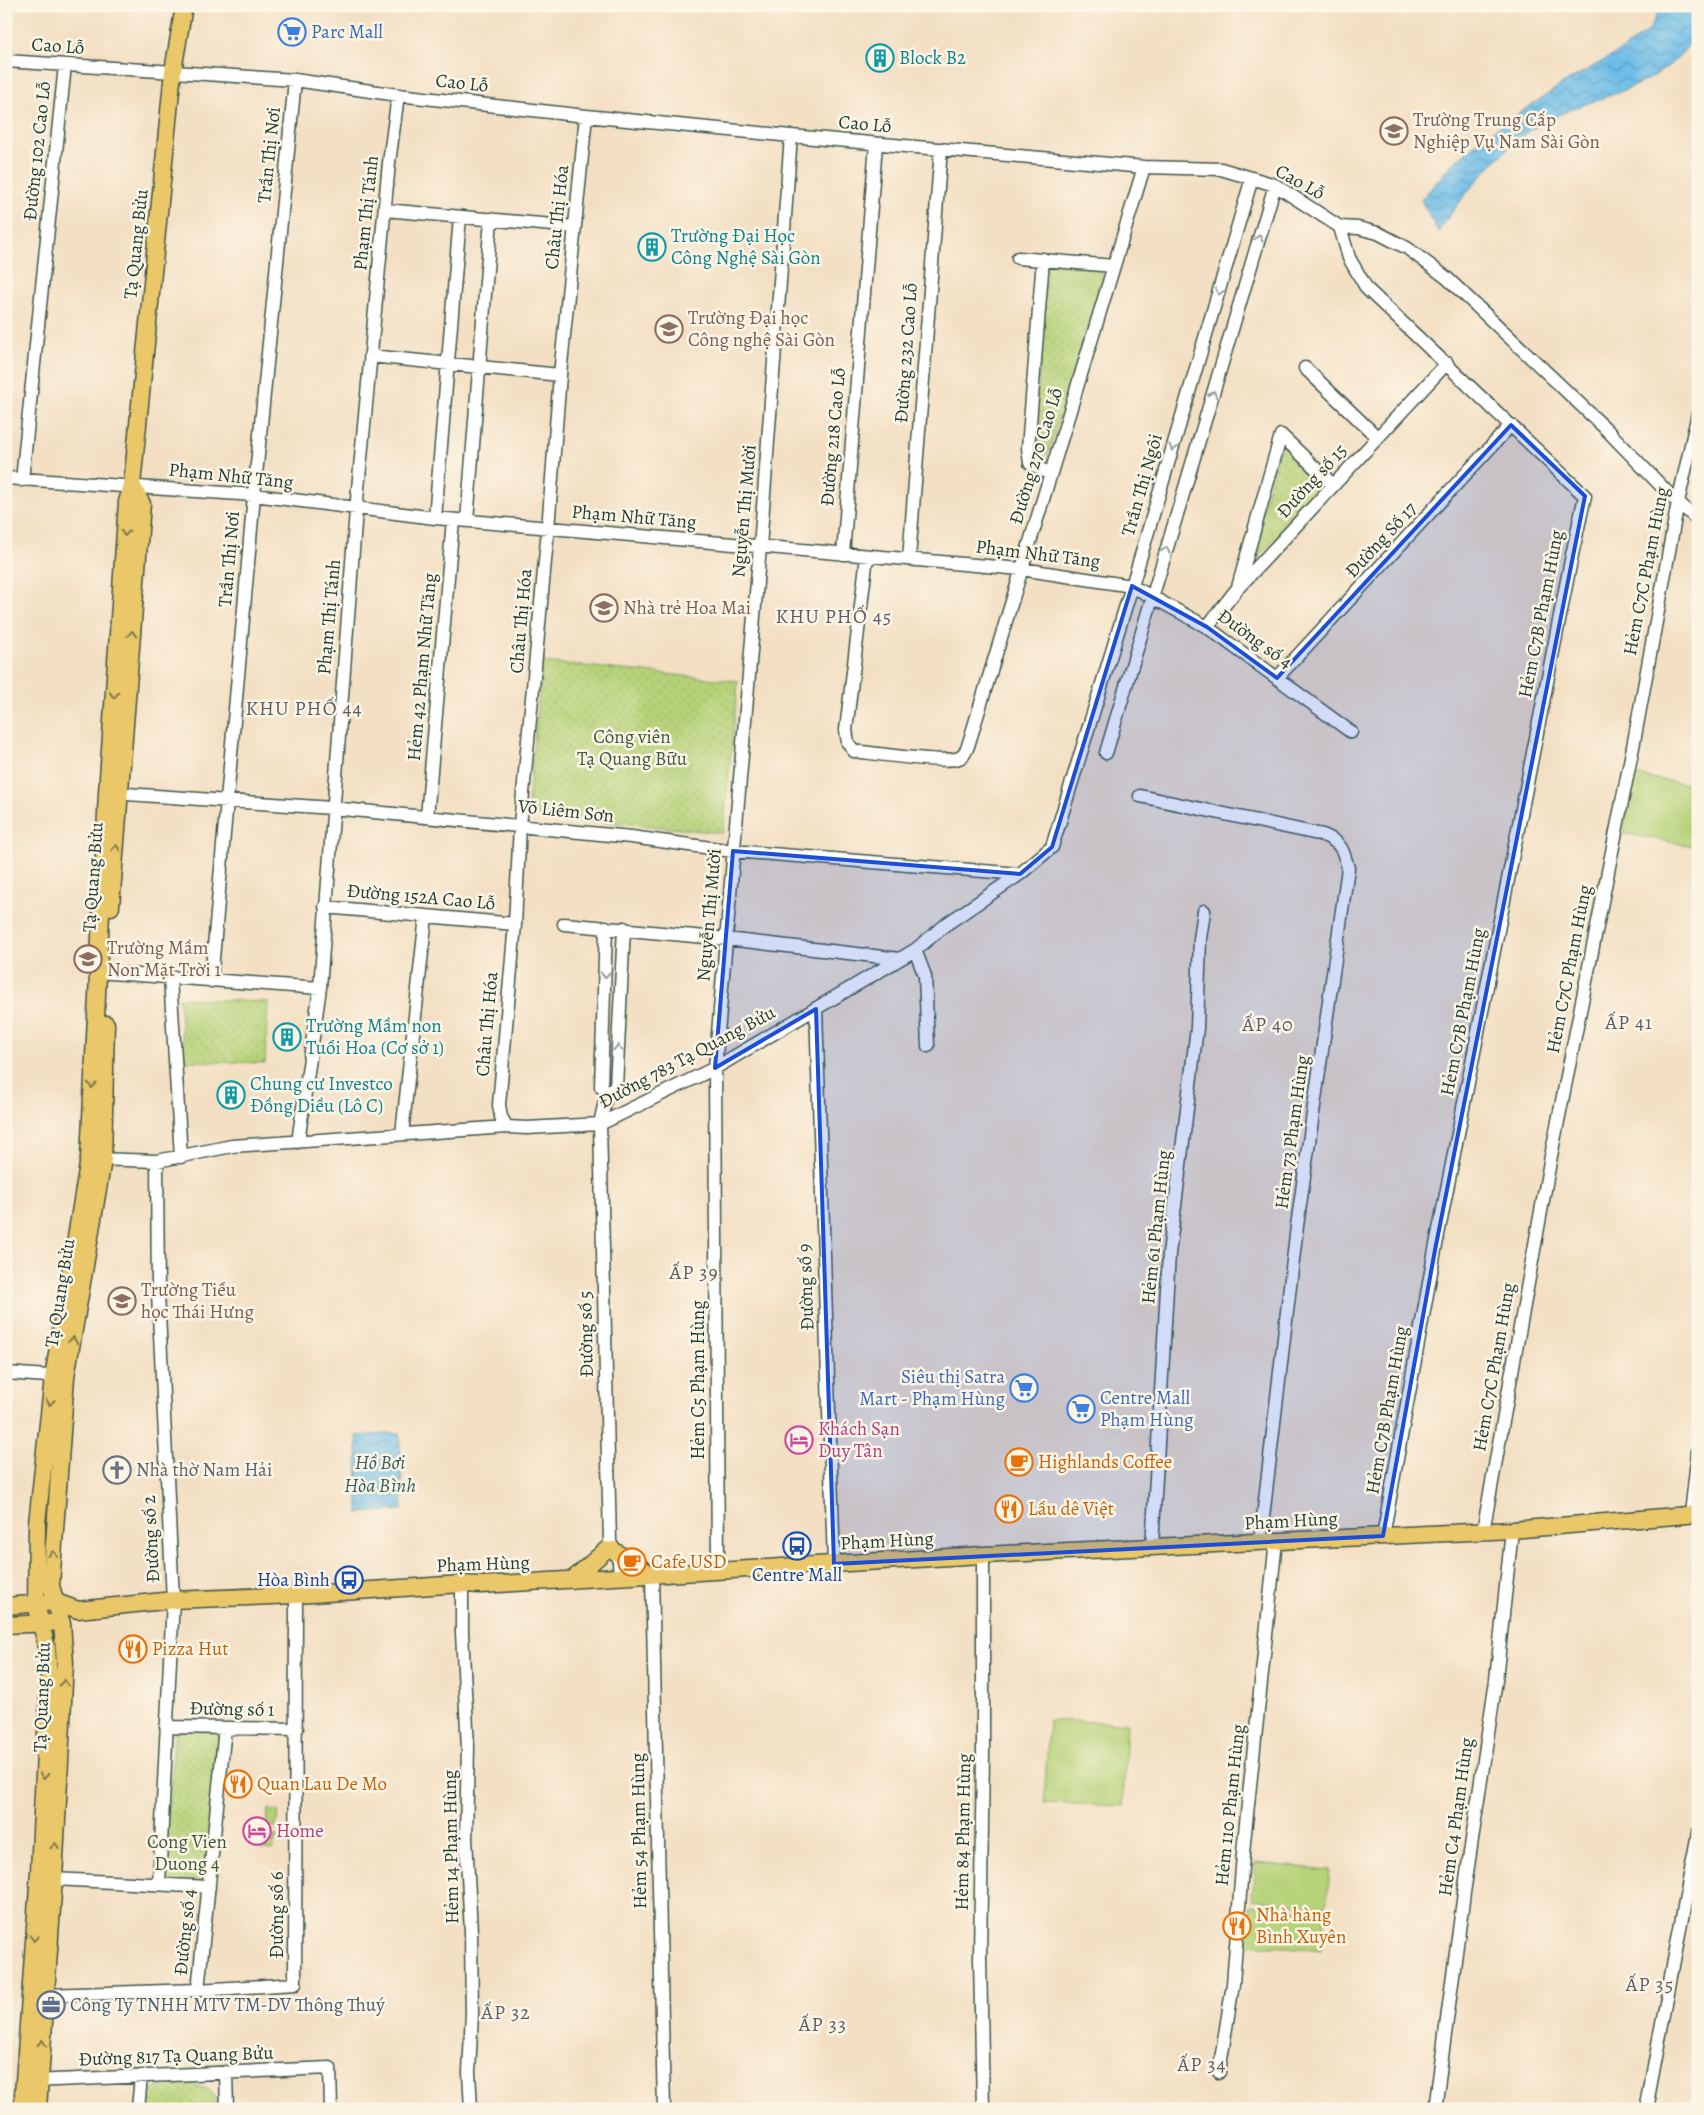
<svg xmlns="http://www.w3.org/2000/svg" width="1704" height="2115" viewBox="0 0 1704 2115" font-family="Alegreya,serif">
	<defs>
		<pattern id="park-dots" width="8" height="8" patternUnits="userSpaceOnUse" patternTransform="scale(1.25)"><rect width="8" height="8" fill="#b5d278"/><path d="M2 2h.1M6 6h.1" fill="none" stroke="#9bb568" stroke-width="1.8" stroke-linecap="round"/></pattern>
		<pattern id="water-waves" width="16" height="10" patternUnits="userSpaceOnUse" patternTransform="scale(1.25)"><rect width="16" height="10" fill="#6dbde8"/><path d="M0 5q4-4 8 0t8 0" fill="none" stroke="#599bbd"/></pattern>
	</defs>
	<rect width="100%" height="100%" fill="#fcf5e5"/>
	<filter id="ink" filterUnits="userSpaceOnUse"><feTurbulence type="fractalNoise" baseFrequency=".02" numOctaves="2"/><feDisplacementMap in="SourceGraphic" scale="10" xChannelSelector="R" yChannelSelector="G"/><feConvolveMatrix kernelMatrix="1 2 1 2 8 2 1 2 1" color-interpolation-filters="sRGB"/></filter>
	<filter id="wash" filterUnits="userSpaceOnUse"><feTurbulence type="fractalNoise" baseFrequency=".0096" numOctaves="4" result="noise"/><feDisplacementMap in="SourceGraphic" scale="20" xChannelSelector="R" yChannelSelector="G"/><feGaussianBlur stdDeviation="1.12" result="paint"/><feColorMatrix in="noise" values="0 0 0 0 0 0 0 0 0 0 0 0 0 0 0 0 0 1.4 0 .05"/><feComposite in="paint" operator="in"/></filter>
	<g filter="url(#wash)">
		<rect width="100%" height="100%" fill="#f3dfc3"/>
		<path fill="url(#park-dots)" stroke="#6a8856" d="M1047 264 1098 268 1102 274V281L1049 452 1044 455 1038 454 1034 447Z
			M1282 440 1326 485 1251 564 1246 565Z
			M542 662 738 681 723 833 527 814Z
			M179 998 268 1002 265 1063 184 1061Z
			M220 1728 208 1883 162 1884 175 1731Z
			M268 1809 279 1812 276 1827 266 1826Z
			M265 1835 277 1836 272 1850 260 1849Z
			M191 2085C207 2087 217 2091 217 2109H149L150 2092 155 2088Z"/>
		<path fill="#b5d278" stroke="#6a8856" d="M1634 775 1698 786V847L1623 833Z
			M1049 1720 1127 1723 1123 1806 1044 1803Z
			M1255 1863 1330 1870 1326 1907 1252 1900Z
			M1250 1905 1325 1912 1321 1950 1246 1944Z"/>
		<path fill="url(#water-waves)" stroke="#467d8e" d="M1661 6H1698C1698 14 1700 26 1698 33 1696 38 1689 44 1686 48 1651 94 1587 96 1539 125 1501 148 1463 195 1438 232L1421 200 1450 166 1484 137 1564 83 1624 49 1649 30Z
			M400 1433 403 1510 358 1513 357 1436Z"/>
	</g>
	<g filter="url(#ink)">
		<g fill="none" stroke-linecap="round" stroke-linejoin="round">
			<g stroke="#3f5549" stroke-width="15">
				<path id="minor" d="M6 61 295 80 398 95 586 116 791 136 1144 167 1221 169 1275 185 1340 227 1349 258 1367 289 1585 496 1572 555 1435 1250 1383 1536
					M385 210 575 227
					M1340 227 1358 228 1378 233 1407 248 1447 278 1604 427 1670 495 1698 520
					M1018 258 1114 266
					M1043 259 1028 448 1030 463 1050 474
					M370 356 560 375
					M1305 368 1378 438
					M6 478 254 495 435 518 1021 569 1132 586 1207 627 1351 732
					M22 480 65 65
					M435 518 460 217
					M467 521 491 219
					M843 554 876 144
					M867 556 846 730 848 743 854 751C873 753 945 764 959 758 964 756 966 751 968 746L1144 167
					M909 559 941 149
					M1238 587 1281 435 1333 485
					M1207 627 1237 589 1447 363
					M1277 678 1511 425
					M1106 753 1275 185
					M112 793 332 808 631 837 733 851 1020 874
					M1140 796 1323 835C1342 843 1343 850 1348 868L1297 1226 1260 1543
					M427 817 453 520
					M325 907 515 924
					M564 924 727 939 900 959
					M606 927 601 1087 607 1092
					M915 950 925 976 928 1046
					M97 972 320 988
					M170 977 181 1157
					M211 981 254 495 295 80
					M816 1009 834 1564
					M607 1092 600 1124 610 1542 619 1561 620 1577
					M607 1092 616 1087 624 928
					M507 1127 501 1117 499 1105 515 924 520 825 548 529 560 375 586 116
					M402 1134 426 916
					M298 1142 320 988 356 510 389 163 398 95
					M95 1159 157 1161 232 1146 507 1127 527 1128 600 1124 715 1068 915 950 948 923 1020 874 1052 847 1132 586 1252 178
					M157 1161 158 1293 173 1600 159 1884
					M6 1373 61 1377
					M1691 1514 1698 1451
					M1483 1532 1551 1156 1633 747 1678 502 1698 414
					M1152 1547 1169 1254 1197 1028 1200 939 1204 911
					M983 1555V1754L980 1957 983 2109
					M718 1571 715 1068 760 547 791 136
					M652 1575 664 2109
					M462 1584V1633L468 1748 466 1838 471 1932 472 2013 469 2072 471 2109
					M166 1727 297 1729
					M54 1879 209 1887
					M198 1990 225 1728
					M45 1995 198 1990 295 1984 296 1595
					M226 2072 227 2109
					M1219 2072 1233 1984 1244 1842 1276 1541
					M33 2081 330 2068 331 2109
					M138 2109 141 2076
					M1435 2109 1464 1893 1496 1680 1512 1530
					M1646 2109 1698 1833"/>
			</g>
			<g stroke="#3f5549" stroke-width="19">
				<path id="major" d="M111 907 142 504 132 485
					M613 1550 652 1575
					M572 1580 606 1550
					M6 1606 56 1602 78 1610 173 1600 296 1595 462 1584 481 1585 983 1555 1512 1530 1698 1514
					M6 1625 51 1623
					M22 2109 39 1871 49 1675 47 1648 36 1604 37 1523 53 1378 89 1158 107 793 127 502 132 485 173 71 184 6
					M38 2109 54 1879 65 1663 62 1624 51 1586 66 1377 103 1160 106 1024"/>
			</g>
			<use href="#minor" stroke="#fff" stroke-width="12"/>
			<use href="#major" stroke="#eac769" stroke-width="16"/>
		</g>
		<defs><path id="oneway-chevron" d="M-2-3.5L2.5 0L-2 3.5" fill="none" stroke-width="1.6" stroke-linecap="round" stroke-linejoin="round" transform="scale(1.25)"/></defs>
		<g stroke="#8f9e9a">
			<use href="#oneway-chevron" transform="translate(1259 238) rotate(-73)"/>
			<use href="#oneway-chevron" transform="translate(1219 292) rotate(106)"/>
			<use href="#oneway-chevron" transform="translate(1213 394) rotate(-73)"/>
			<use href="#oneway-chevron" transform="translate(1173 448) rotate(106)"/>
			<use href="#oneway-chevron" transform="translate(1166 550) rotate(-73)"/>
			<use href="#oneway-chevron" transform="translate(605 975) rotate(92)"/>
			<use href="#oneway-chevron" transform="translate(618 1048) rotate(-87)"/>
		</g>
		<g stroke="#7a7b4c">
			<use href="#oneway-chevron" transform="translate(125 533) rotate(94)"/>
			<use href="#oneway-chevron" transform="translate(132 634) rotate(-86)"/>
			<use href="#oneway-chevron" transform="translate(114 695) rotate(94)"/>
			<use href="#oneway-chevron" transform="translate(116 848) rotate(-85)"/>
			<use href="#oneway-chevron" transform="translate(92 1085) rotate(93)"/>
			<use href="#oneway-chevron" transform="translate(73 1340) rotate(-81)"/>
			<use href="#oneway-chevron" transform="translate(50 1402) rotate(96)"/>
			<use href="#oneway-chevron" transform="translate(53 1554) rotate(-86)"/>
			<use href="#oneway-chevron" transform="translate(64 1683) rotate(-87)"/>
			<use href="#oneway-chevron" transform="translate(44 1776) rotate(93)"/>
			<use href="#oneway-chevron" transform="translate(55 1846) rotate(-87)"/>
			<use href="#oneway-chevron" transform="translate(34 1938) rotate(94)"/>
			<use href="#oneway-chevron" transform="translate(42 2043) rotate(-87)"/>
		</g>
	</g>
	<path fill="#1d4ed8" fill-opacity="0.2" stroke="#1d4ed8" stroke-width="4" stroke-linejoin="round" d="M1511 425 1585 496 1435 1250 1383 1536 834 1564 816 1009 715 1068 733 851 1020 874 1052 847 1132 586 1207 627 1277 678Z"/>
	<defs>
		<g id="supermarket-ring" transform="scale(1.4375)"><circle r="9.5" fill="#fcf5e5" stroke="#3f7fe0" stroke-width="1.5"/><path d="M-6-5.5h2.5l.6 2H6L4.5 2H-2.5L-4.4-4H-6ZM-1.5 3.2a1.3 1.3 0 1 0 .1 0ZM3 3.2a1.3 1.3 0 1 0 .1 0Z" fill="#3f7fe0"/></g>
		<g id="building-ring" transform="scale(1.4375)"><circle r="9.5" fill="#fcf5e5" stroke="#0f9aa8" stroke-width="1.5"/><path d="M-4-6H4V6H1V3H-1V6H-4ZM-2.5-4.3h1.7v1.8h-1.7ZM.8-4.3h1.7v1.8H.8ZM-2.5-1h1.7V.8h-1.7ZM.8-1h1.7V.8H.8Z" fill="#0f9aa8"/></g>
		<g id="school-ring" transform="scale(1.4375)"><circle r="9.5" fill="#fcf5e5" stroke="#8d6e63" stroke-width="1.5"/><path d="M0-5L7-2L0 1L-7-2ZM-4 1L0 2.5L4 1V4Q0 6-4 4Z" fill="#8d6e63"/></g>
		<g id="university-ring" transform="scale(1.4375)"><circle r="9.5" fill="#fcf5e5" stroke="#8d6e63" stroke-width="1.5"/><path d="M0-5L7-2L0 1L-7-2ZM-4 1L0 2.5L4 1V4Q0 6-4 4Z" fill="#8d6e63"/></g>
		<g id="hotel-ring" transform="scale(1.4375)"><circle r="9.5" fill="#fcf5e5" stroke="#d1479c" stroke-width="1.5"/><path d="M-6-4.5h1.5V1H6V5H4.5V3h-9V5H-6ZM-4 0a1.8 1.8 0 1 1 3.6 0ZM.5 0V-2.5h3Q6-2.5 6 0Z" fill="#d1479c"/></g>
		<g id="cafe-ring" transform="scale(1.4375)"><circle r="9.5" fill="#fcf5e5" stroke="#e8710a" stroke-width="1.5"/><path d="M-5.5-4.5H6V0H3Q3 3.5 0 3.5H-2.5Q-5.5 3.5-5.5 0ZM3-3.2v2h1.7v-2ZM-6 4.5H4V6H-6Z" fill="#e8710a"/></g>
		<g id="church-ring" transform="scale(1.4375)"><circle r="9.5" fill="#fcf5e5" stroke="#6b7280" stroke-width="1.5"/><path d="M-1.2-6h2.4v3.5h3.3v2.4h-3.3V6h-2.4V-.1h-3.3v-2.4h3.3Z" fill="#6b7280"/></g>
		<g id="restaurant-ring" transform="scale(1.4375)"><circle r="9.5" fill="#fcf5e5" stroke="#e8710a" stroke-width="1.5"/><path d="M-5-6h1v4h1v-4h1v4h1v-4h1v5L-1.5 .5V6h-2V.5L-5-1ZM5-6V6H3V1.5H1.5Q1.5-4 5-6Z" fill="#e8710a"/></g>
		<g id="bus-ring" transform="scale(1.4375)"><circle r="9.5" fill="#fcf5e5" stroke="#1a4fb4" stroke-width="1.5"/><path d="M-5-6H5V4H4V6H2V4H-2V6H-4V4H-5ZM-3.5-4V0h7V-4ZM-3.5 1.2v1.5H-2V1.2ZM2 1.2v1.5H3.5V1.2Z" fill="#1a4fb4"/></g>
		<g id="office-ring" transform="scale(1.4375)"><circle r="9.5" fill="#fcf5e5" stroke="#5c6f8a" stroke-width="1.5"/><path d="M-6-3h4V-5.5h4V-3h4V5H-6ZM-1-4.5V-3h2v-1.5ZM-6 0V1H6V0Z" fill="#5c6f8a"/></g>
	</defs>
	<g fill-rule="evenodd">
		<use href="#supermarket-ring" x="292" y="32"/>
		<use href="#building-ring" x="880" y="58"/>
		<use href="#school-ring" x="1394" y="131"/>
		<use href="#building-ring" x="652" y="247"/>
		<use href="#university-ring" x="669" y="329"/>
		<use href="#school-ring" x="604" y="608"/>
		<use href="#school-ring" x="88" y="959"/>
		<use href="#building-ring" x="287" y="1037"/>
		<use href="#building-ring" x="231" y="1095"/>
		<use href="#school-ring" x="122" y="1301"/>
		<use href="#supermarket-ring" x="1024" y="1388"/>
		<use href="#supermarket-ring" x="1081" y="1409"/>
		<use href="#hotel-ring" x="799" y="1440"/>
		<use href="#cafe-ring" x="1019" y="1462"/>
		<use href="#church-ring" x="117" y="1470"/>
		<use href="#restaurant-ring" x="1009" y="1509"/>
		<use href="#bus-ring" x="797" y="1546"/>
		<use href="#cafe-ring" x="632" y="1562"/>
		<use href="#bus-ring" x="349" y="1580"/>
		<use href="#restaurant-ring" x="133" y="1649"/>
		<use href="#restaurant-ring" x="238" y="1784"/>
		<use href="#hotel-ring" x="257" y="1831"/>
		<use href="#restaurant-ring" x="1237" y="1926"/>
		<use href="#office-ring" x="51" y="2005"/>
	</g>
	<g text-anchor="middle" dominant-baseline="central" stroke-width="5" stroke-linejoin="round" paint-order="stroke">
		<g font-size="19" fill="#366cbe" stroke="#fcf5e5" text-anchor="start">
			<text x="311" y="32">Parc Mall</text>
			<text x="1005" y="1377" text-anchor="end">Siêu thị Satra<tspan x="1005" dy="22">Mart - Phạm Hùng</tspan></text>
			<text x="1100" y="1398">Centre Mall<tspan x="1100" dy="22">Phạm Hùng</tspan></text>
		</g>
		<g font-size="19" fill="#1f3d34" stroke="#fcf5e5">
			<text transform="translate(58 46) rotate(4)">Cao Lỗ</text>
			<text transform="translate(462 83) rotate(6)">Cao Lỗ</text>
			<text transform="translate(865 124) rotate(5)">Cao Lỗ</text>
			<text transform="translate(37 151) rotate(-84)">Đường 102 Cao Lỗ</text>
			<text transform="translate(269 155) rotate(-84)">Trần Thị Nơi</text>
			<text transform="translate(1300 182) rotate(29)">Cao Lỗ</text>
			<text transform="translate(366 213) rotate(-84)">Phạm Thị Tánh</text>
			<text transform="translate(557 217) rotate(-84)">Châu Thị Hóa</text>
			<text transform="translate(136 244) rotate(-84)">Tạ Quang Bửu</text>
			<text transform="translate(906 353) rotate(-86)">Đường 232 Cao Lỗ</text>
			<text transform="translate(833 437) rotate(-85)">Đường 218 Cao Lỗ</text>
			<text transform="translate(1036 456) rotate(-73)">Đường 270 Cao Lỗ</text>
			<text transform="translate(231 476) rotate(6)">Phạm Nhữ Tăng</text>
			<text transform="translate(1312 481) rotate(-47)">Đường số 15</text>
			<text transform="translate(1142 485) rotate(-74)">Trần Thị Ngôi</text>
			<text transform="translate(744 511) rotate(-85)">Nguyễn Thị Mười</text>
			<text transform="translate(634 517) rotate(5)">Phạm Nhữ Tăng</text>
			<text transform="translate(1381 540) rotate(-47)">Đường Số 17</text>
			<text transform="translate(1038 554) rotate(7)">Phạm Nhữ Tăng</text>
			<text transform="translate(229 559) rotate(-85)">Trần Thị Nơi</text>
			<text transform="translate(1646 571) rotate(-79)">Hẻm C7C Phạm Hùng</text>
			<text transform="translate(1541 614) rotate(-79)">Hẻm C7B Phạm Hùng</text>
			<text transform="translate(329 617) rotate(-85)">Phạm Thị Tánh</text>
			<text transform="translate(521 621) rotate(-85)">Châu Thị Hóa</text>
			<text transform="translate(1255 639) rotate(36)">Đường số 4</text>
			<text transform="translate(422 667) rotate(-85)">Hẻm 42 Phạm Nhữ Tăng</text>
			<text transform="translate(566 811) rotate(6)">Võ Liêm Sơn</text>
			<text transform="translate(93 877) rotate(-86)">Tạ Quang Bửu</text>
			<text transform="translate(421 897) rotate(5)">Đường 152A Cao Lỗ</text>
			<text transform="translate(709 915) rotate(-85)">Nguyễn Thị Mười</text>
			<text transform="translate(1569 969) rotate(-79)">Hẻm C7C Phạm Hùng</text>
			<text transform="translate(1463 1012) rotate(-79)">Hẻm C7B Phạm Hùng</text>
			<text transform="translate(487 1024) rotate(-85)">Châu Thị Hóa</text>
			<text transform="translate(687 1057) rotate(-28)">Đường 783 Tạ Quang Bửu</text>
			<text transform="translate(1292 1132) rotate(-82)">Hẻm 73 Phạm Hùng</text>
			<text transform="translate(1156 1227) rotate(-84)">Hẻm 61 Phạm Hùng</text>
			<text transform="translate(806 1287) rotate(-92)">Đường số 9</text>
			<text transform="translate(60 1293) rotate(-81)">Tạ Quang Bửu</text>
			<text transform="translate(586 1334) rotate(-91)">Đường số 5</text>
			<text transform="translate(1494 1367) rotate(-80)">Hẻm C7C Phạm Hùng</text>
			<text transform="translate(698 1380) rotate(-90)">Hẻm C5 Phạm Hùng</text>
			<text transform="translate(1387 1410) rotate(-80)">Hẻm C7B Phạm Hùng</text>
			<text transform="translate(1291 1521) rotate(-3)">Phạm Hùng</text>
			<text transform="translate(151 1539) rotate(-93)">Đường số 2</text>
			<text transform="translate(887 1541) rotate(-3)">Phạm Hùng</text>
			<text transform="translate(483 1564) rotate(-2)">Phạm Hùng</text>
			<text transform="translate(42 1697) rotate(-88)">Tạ Quang Bửu</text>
			<text transform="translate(232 1709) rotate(1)">Đường số 1</text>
			<text transform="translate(1230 1805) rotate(-84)">Hẻm 110 Phạm Hùng</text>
			<text transform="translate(1456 1817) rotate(-82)">Hẻm C4 Phạm Hùng</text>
			<text transform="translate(639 1831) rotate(-91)">Hẻm 54 Phạm Hùng</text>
			<text transform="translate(963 1832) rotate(-89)">Hẻm 84 Phạm Hùng</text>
			<text transform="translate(451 1847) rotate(-91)">Hẻm 14 Phạm Hùng</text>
			<text transform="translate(277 1915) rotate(-90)">Đường số 6</text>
			<text transform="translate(185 1932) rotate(-84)">Đường số 4</text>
			<text transform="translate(176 2056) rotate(-2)">Đường 817 Tạ Quang Bửu</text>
		</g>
		<g font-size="19" fill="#0d838f" stroke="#fcf5e5" text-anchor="start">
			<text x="899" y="58">Block B2</text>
			<text x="671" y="236">Trường Đại Học<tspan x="671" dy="22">Công Nghệ Sài Gòn</tspan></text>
			<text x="306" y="1026">Trường Mầm non<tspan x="306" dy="22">Tuổi Hoa (Cơ sở 1)</tspan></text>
			<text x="250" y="1084">Chung cư Investco<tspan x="250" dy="22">Đồng Diều (Lô C)</tspan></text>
		</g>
		<g font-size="19" fill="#785e54" stroke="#fcf5e5" text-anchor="start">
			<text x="1413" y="120">Trường Trung Cấp<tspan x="1413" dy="22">Nghiệp Vụ Nam Sài Gòn</tspan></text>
			<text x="688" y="318">Trường Đại học<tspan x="688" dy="22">Công nghệ Sài Gòn</tspan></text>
			<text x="623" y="608">Nhà trẻ Hoa Mai</text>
			<text x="107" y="948">Trường Mầm<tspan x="107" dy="22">Non Mặt Trời 1</tspan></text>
			<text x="141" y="1290">Trường Tiểu<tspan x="141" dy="22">học Thái Hưng</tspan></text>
		</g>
		<g font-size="19" fill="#3d5b42" stroke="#fcf5e5">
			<text x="632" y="737">Công viên<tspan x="632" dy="22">Tạ Quang Bữu</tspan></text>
			<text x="187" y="1842">Cong Vien<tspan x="187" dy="22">Duong 4</tspan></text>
		</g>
		<g font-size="19" fill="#b23c85" stroke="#fcf5e5" text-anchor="start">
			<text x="818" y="1429">Khách Sạn<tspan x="818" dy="22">Duy Tân</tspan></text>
			<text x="276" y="1831">Home</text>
		</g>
		<g font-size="19" fill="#c56008" stroke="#fcf5e5" text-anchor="start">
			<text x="1038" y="1462">Highlands Coffee</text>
			<text x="1028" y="1509">Lẩu dê Việt</text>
			<text x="651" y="1562">Cafe USD</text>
			<text x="152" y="1649">Pizza Hut</text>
			<text x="257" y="1784">Quan Lau De Mo</text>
			<text x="1256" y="1915">Nhà hàng<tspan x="1256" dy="22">Bình Xuyên</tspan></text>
		</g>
		<g font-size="19" fill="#5b616d" stroke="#fcf5e5" text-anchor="start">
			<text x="136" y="1470">Nhà thờ Nam Hải</text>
		</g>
		<g font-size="19" fill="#164399" stroke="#fcf5e5">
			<text x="797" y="1575">Centre Mall</text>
			<text x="330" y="1580" text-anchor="end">Hòa Bình</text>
		</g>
		<g font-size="19" fill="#4e5e75" stroke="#fcf5e5" text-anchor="start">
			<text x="70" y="2005">Công Ty TNHH MTV TM-DV Thông Thuý</text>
		</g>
		<g font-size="20" letter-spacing="1" fill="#5c5d6a" stroke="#fcf5e5">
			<text x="834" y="616">KHU PHỐ 45</text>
			<text x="304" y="708">KHU PHỐ 44</text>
			<text x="1629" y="1022">ẤP 41</text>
			<text x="1268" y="1024">ẤP 40</text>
			<text x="694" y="1272">ẤP 39</text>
			<text x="1650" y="1984">ẤP 35</text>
			<text x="506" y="2012">ẤP 32</text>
			<text x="823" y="2024">ẤP 33</text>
			<text x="1202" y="2064">ẤP 34</text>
		</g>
		<g font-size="20" font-style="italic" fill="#325d61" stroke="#fcf5e5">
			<text x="380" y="1462">Hồ Bơi<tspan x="380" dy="23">Hòa Bình</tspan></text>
		</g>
	</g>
	<rect width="1704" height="2115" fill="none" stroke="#fcf5e5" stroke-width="25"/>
</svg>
